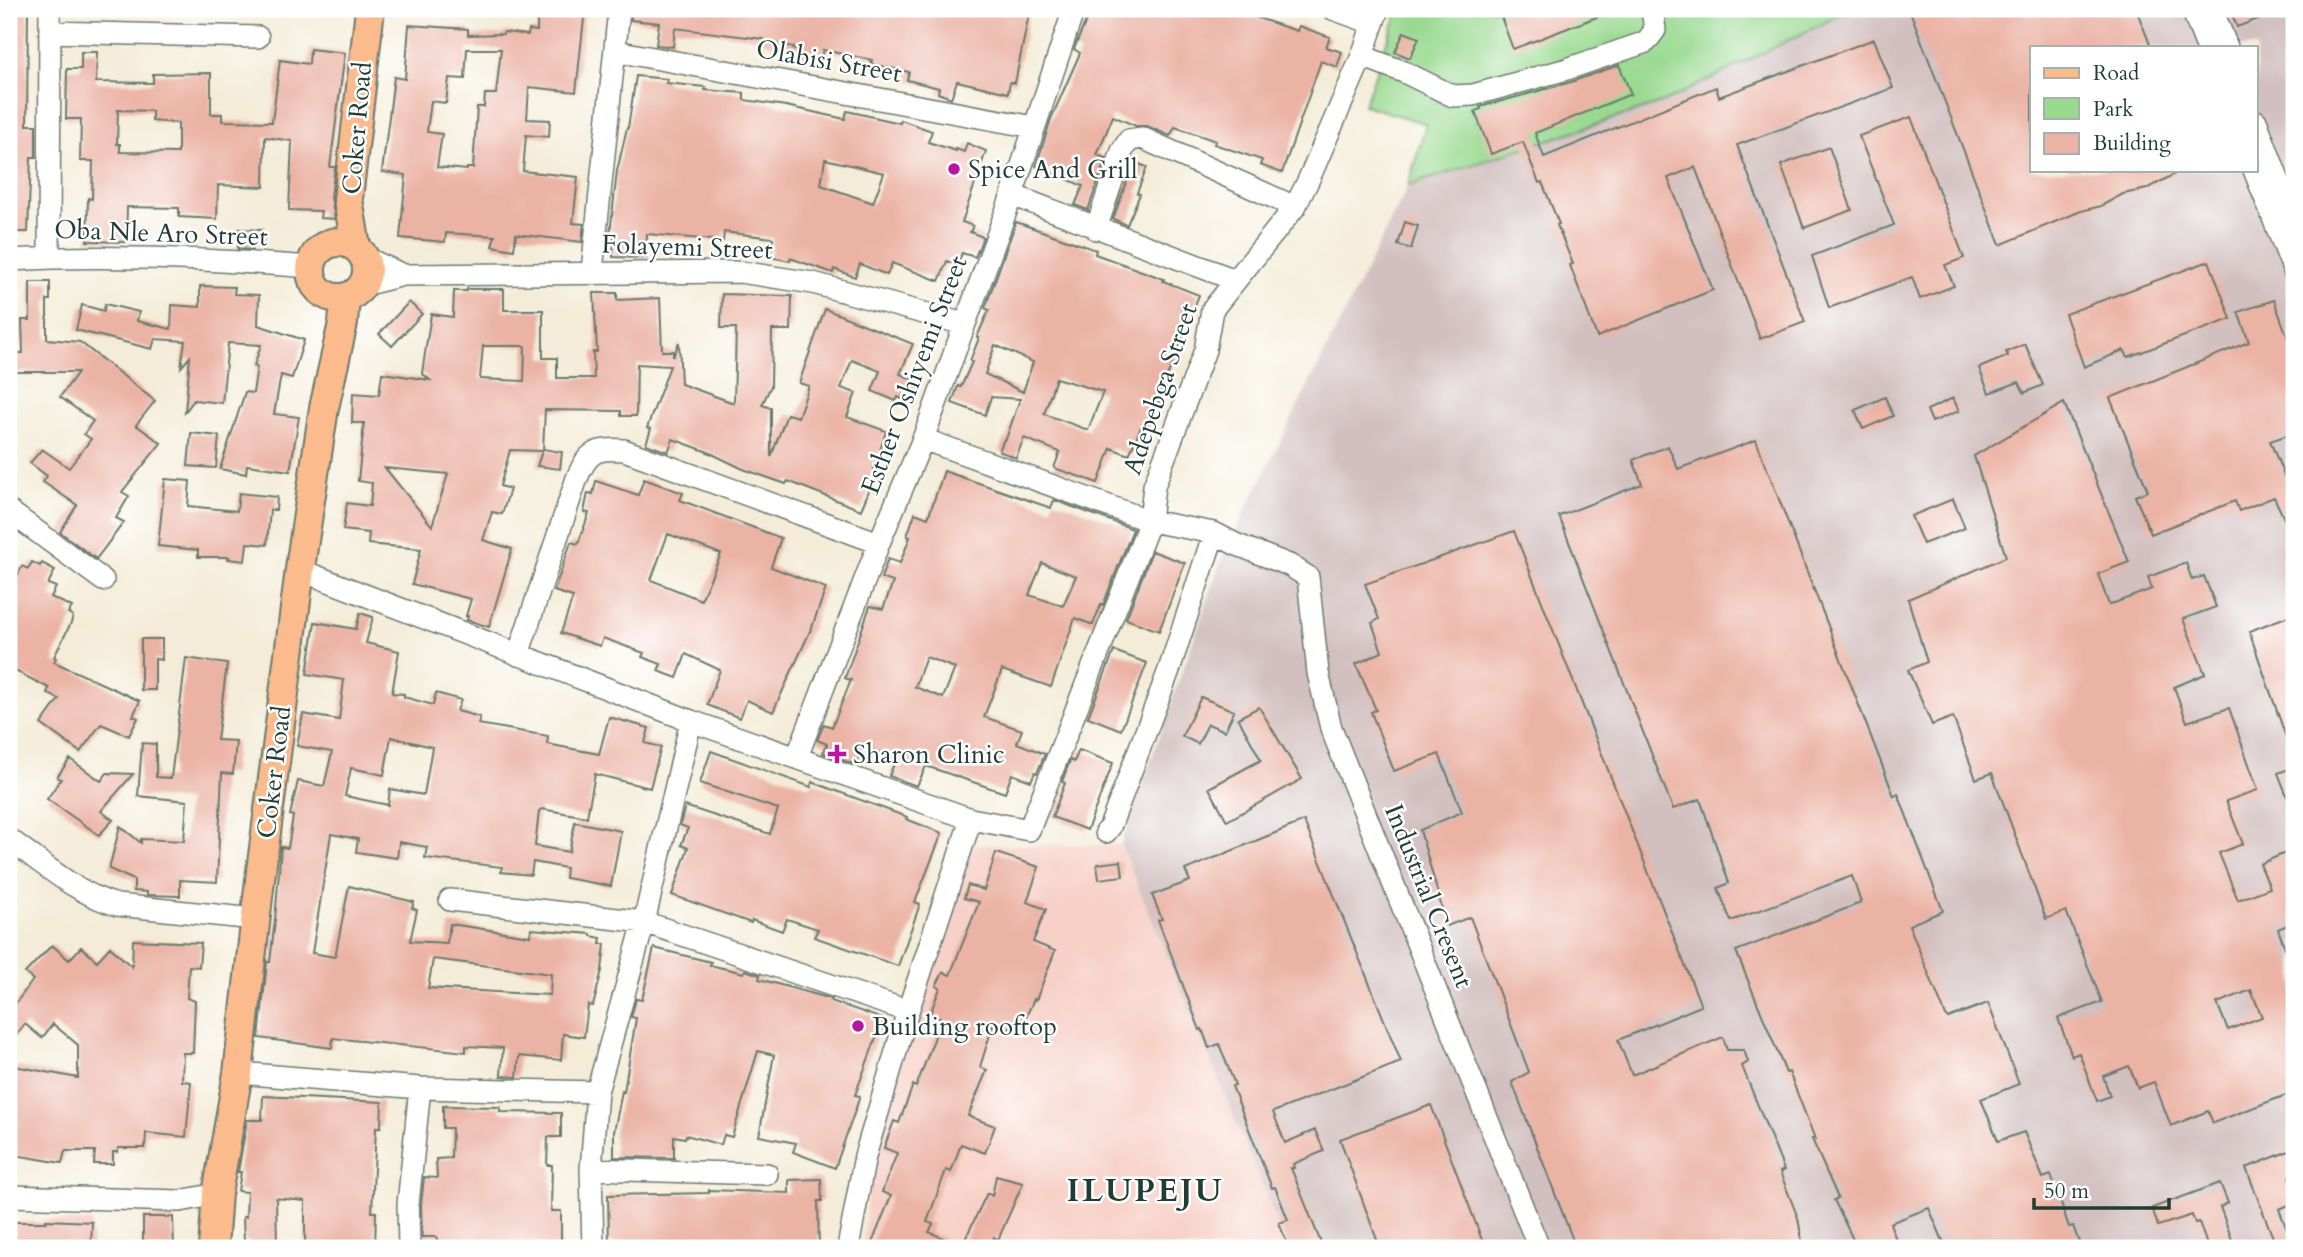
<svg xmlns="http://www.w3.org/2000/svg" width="2303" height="1257" viewBox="0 0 2303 1257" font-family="Cardo,serif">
	<rect width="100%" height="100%" fill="#fff"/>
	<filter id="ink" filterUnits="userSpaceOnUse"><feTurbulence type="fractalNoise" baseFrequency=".0143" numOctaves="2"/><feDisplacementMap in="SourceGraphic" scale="14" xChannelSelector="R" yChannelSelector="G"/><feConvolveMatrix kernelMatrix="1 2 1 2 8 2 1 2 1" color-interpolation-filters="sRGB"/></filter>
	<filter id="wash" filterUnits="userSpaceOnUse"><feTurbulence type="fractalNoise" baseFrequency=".00686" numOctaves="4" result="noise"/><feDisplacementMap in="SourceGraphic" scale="28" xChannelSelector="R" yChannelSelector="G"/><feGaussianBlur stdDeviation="1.57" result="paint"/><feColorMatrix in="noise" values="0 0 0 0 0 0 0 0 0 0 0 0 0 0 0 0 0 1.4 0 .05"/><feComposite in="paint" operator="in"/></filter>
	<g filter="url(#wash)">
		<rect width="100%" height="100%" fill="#f4ecd8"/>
		<path fill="#f7d1c8" d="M973 845H1121L1288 1248H863L875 1113Z"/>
		<path fill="#d2bfc0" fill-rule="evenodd" d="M1852 9H2294V1248H1288L1121 845 1223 556 1408 186 1664 102ZM2032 47H2256V170H2032Z"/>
		<path fill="#99d990" stroke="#5c8b62" stroke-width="2" d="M1399 9H1852L1664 102 1408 186 1426 124 1364 105Z"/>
		<g id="blocks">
			<path fill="#ebb3a4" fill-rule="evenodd" d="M9 9H28L27 125H36V157H31L28 232H9Z
				M537 9H585L576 92 529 87 527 119 550 120 549 137 526 135 523 171 578 177 573 223 584 224 582 242 516 234 514 250 492 246 495 236 446 233 445 242 400 238 406 175 382 172 394 77 405 79 409 25 468 29V35L503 34 504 32 528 35 529 30 537 31ZM467 49H501L496 94H485L484 107H477L473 168H467V170L437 167 442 134 427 132 431 101 446 103 449 78 465 79Z
				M632 9H1030L1015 83 1010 82 1008 93 957 81 951 98 938 93 939 88 907 80 909 72 871 64 872 60 823 50 820 61 798 56 799 51 793 49 794 47 763 42 764 39 675 28 673 47 656 45 659 23 631 20Z
				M1091 9H1253L1249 15 1297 31 1299 26 1330 37 1326 47 1342 52 1337 67 1321 61 1282 173 1260 165 1262 160 1214 144 1216 141 1175 127 1170 136 1147 126H1136L1113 116 1097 155 1106 158 1088 210 1075 205 1083 186 1036 166 1051 119 1080 53 1074 49Z
				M1513 9H1614L1615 10 1513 49 1500 14Z
				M1922 9H2136L2151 47H2032V170H2182L2147 189 2123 194 2101 206 2081 211 2000 245 1910 11Z
				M2230 9H2281L2282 10 2237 27Z
				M1404 32 1419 38 1410 58 1395 52Z
				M1874 39 1893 88 1737 145 1805 322 1760 339 1695 167 1668 178 1713 290 1597 337 1570 265 1573 264 1557 225 1559 224 1542 182 1539 183 1523 142 1491 154 1475 111 1481 109 1480 107 1571 82 1619 65 1631 94 1535 133 1544 157 1716 87 1719 97Z
				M310 49 345 53 330 167H335L331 197 335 219 320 218 321 211 289 210 292 141 265 137 264 187 218 185 217 219 179 217V208L127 207 126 242 87 241 88 198 92 199 93 161H80L81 119H66L67 69H81V52H97L96 82 153 83V74L211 73V114H222V121L272 122 280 60 309 64ZM118 110 152 111V121L178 123V153L120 152V144H117Z
				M636 76 667 79 666 83 706 87 705 90 744 93V100L786 106 845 119 847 111 900 123 901 120 932 131 928 142 956 151V149L964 152 967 143 986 151 962 222 973 226 970 232 983 237 975 257 962 253 957 265 947 261 939 281 892 263 887 275 860 264 855 277 834 269 833 273 790 258V261L770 257 773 238 724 232 723 241 647 234 646 258 613 257 614 234H610L617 171 627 128H628ZM825 159 884 173 873 203 821 185Z
				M1911 117 1964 258 1945 265 1954 286 1920 299 1912 277 1829 308 1812 256 1894 225 1859 136Z
				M1829 147 1852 210 1804 228 1781 165Z
				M1134 162 1147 167 1137 193 1140 194 1127 225 1113 219Z
				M1016 222 1096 250 1095 254 1164 279 1163 281 1199 295 1167 377 1170 378 1146 429 1141 427 1129 455 1111 448 1098 483 1054 468 1060 452 1024 438 1016 458 999 451 1004 439H1006L1020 399 991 397 985 415 952 403 958 386 961 387 972 362 970 361 979 338 977 337 989 310 985 308ZM995 345 1033 362 1023 392 985 374ZM1056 378 1103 392 1088 430 1044 414Z
				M1405 222 1418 226 1411 249 1398 245Z
				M239 229 263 230V244L252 243V250L238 249Z
				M2209 261 2231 319 2128 357 2124 350 2084 367 2065 314Z
				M30 282H50V300H47V339L80 342 155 401 136 425 161 443 122 492 129 496 116 518 124 522 96 559 60 532 77 505 43 482 47 476 30 463 42 449 69 468 91 439 84 434 93 421 60 397 78 372H9V353H23L22 320H30Z
				M200 286 235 287 234 294 259 295 258 325 304 340 292 378 281 375 274 414 299 417 290 471 247 465 246 474 220 469 245 392 253 393 257 367 254 366 261 345 228 343 222 403 194 400 185 412 190 357 181 367 185 341 155 339 152 349 76 330 82 305 104 311 105 304 139 312 137 321 171 329 172 305 200 307Z
				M467 289H504V310H543V358H557V378H594L593 352H597L594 293H617V300L660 298 662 351H673V357L679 342 681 384 734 403 736 328H721L722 294 792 296 791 330H772L771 386 762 405 771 408V457L787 414 798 417 809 386 799 383 825 309 913 344 900 374 919 382 910 402 898 397 896 401 872 391 880 371 852 360 841 388 856 393 847 417 886 431 874 469 877 471 861 510 788 481 786 484 743 469 708 452 673 439 668 452 646 444 651 429 647 428 670 366 637 364 636 416H621V411L545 410 543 449 562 452 560 469 537 466 542 451 510 450 500 486 510 489 502 514 492 512 483 540 512 549 489 627 467 620 468 616H466L471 599 412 584 421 549 368 544 369 533 343 530 347 503 370 506 372 483 358 481 364 423H352L353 393 379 395 382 373 430 380 422 373 431 314 453 317 454 291H467ZM483 346H525L524 381 480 379ZM385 468 448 474 432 526Z
				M2274 300 2294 355V433L2270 441 2294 500V540L2274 497 2239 511 2235 501 2151 534 2135 496 2148 491 2110 398 2249 342 2238 312Z
				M409 302 422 314 392 346 379 334Z
				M2025 344 2043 385 2024 393 2019 382 1989 393 1979 368 2008 356 2006 352Z
				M1885 397 1893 416 1863 429 1855 410Z
				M1953 398 1959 411 1932 422 1927 410Z
				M2064 403 2129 562 2098 574 2109 605 2152 589 2148 577 2186 563 2192 580 2204 576 2216 607 2183 619 2205 674 2174 687 2187 722 2229 708 2258 790 2226 801 2243 844 2219 853 2238 900 2270 888 2260 864 2294 849V922L2278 929 2294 973V1092L2213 1123 2208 1111 2171 1126 2154 1082 2138 1088 2129 1066 2103 1076 2110 1096 2097 1101 2079 1053 2072 1056 2058 1018 2102 1002 2066 911 2046 919 1992 773 1976 779 1953 717 1932 725 1908 670 1927 662 1908 599 2006 557 1974 456ZM2251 990 2262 1017 2228 1030 2217 1003Z
				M191 433 219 436 216 468 188 466Z
				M1756 440 1894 796 1898 794 1943 911 1909 925 1921 955 1946 1016 1948 1018 1988 1003 2019 1084 1981 1099 1998 1141 2024 1132 2043 1178 2051 1175 2069 1227 2073 1226 2081 1248H1946L1929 1208 1890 1223 1899 1248H1857L1834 1200 1838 1198 1812 1139H1815L1789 1072 1786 1073 1736 951 1861 903 1852 876 1731 921 1718 888 1729 883 1700 799 1673 809 1559 516 1642 484 1633 460 1668 446 1678 469Z
				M944 471 1051 508 1054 500 1133 529 1103 605 1101 604 1093 625 1075 618 1051 687 1002 670 984 717 1022 730 1017 743 1045 754 1037 773 1035 772 1031 781 1012 774 1005 793 926 766 917 786 889 776 896 759 863 746 856 765 823 753 827 744 817 740 824 724 832 727 851 680 845 678 870 606 883 609 893 582 881 578 888 559 900 563 910 537 907 536 915 513 928 518ZM1042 563 1076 576 1063 606 1029 595ZM926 657 955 668 943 698 915 687Z
				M165 479 190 481 188 506 237 511 239 493 277 497 276 510H270L267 545 247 543 245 561 228 559 229 557H198V550L158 546Z
				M644 479 683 493 680 500 781 538 771 567 826 588 812 627 773 712 747 700 740 718 707 705 720 670 686 654 677 678 658 671 661 664 642 657 644 653 603 638 600 646 561 633 573 597 554 591 571 542 578 544 589 513 584 512 588 493 593 494 596 481 638 495ZM668 534 721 554 701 600 651 580Z
				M1953 499 1965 528 1923 544 1911 516Z
				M1514 531 1701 1006 1618 1040 1632 1075 1723 1037 1727 1050H1744L1748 1062 1742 1066 1784 1170 1780 1172 1798 1218 1802 1241 1780 1248H1576L1512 1082 1529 1072 1470 917 1447 926 1420 830 1462 812 1439 754 1394 771 1371 712 1376 710 1356 664 1382 652 1372 623 1379 619 1365 584Z
				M1152 551 1185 563 1159 631 1126 619Z
				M32 562 40 566 42 563 55 570 48 584 56 587 51 597 72 607 68 613 73 616 71 623 54 657 56 658 54 662 140 701 133 716 138 718 129 736 101 724 80 752 41 724 59 699 47 693 49 688 9 668V593L22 566 28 569Z
				M360 613 373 617 366 643 399 651 392 693 404 694V697L433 705 436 693 461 700 457 711 480 717 478 724 548 736 547 744 599 754 609 717 649 728 645 743 661 747 650 788 595 774 587 817 542 809 539 811 535 846 569 852 575 822 621 831 611 886 565 878 566 868 533 862 531 875 501 872 502 867 425 858 427 847 399 842 397 858 356 852 358 839 331 834 312 953 335 957 349 886 414 902 412 908 417 910 410 941 447 943 450 924 530 936 531 929 591 934V936L601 938 600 944H605L602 970 593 1006 588 1005 584 1037 563 1034 561 1060 519 1056 517 1077 501 1076 503 1048 466 1046V1052L333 1038 332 1048 259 1038 267 962H270L275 920 281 847 288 848 293 816 290 815 298 781 324 786 332 752 297 746 303 714 339 720 344 680 307 674 315 622 356 629ZM391 737 432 747 424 795 390 789 388 805 345 796 351 768 384 775ZM433 959 551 974 550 995 428 988Z
				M2294 614V753L2292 754 2249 631Z
				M141 639H162V660L155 659V690H141Z
				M1114 651 1147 663 1121 730 1088 717Z
				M186 658 227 664 217 740 236 741 233 774 222 773 217 882 180 880V896L147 895V892L134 891V880L109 869 120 826 141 843V839L184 841 187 801 138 796 142 743 156 744V777L171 778Z
				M1201 697 1234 711 1225 731 1208 724 1198 744 1182 736Z
				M1259 707 1302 779 1227 821 1209 788 1261 760 1238 718Z
				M1079 750 1113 763 1087 830 1052 817 1065 783 1062 782 1070 760 1074 762Z
				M711 751 811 787 812 782 907 817 906 819 942 833 915 902 920 904 898 966 814 937 818 929 787 919 782 931 752 920 751 923 672 895 688 848 681 845 688 828 680 825 685 806 770 834 778 809 700 783Z
				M70 759 101 781 107 773 133 774 101 811 113 820 99 835 47 799 61 779 57 777Z
				M2294 767V811H2293L2278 773Z
				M1304 821 1401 1062 1273 1112 1285 1143 1315 1130 1324 1151 1293 1164 1294 1168H1291L1323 1248H1289L1279 1223 1288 1220 1275 1187 1272 1188 1232 1086 1235 1085 1219 1044 1209 1048 1202 1029 1200 1030 1158 920 1162 919 1152 895 1190 881 1185 870Z
				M996 853 1039 867 1027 902 1046 909 1033 942 1055 951 1036 1000 1034 999 1020 1030 1011 1026 1008 1032 993 1025 980 1067 987 1070 968 1116 995 1126 985 1153 961 1144 951 1172 946 1170 927 1222 933 1224 929 1232 943 1238 939 1248H870L891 1196 882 1192 897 1153 884 1148 894 1121 899 1123 913 1085 916 1087 942 1018 930 1014 940 988 936 986 943 972 950 975 979 902 964 898 968 885 984 890Z
				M1121 861 1123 876 1099 879 1097 864Z
				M133 940 201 943 199 967 189 966 187 998 195 1001 193 1053H183L182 1081 191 1082 186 1137 146 1133 145 1148H118V1152H113V1164H94L95 1151H65L62 1163 9 1154V1065L78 1078V1045L53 1024 42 1038 25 1024 9 1044V1012L33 980 25 973 52 945 69 960 81 947 97 961 110 947 132 967Z
				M654 948 711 962 710 965 744 973 745 970 760 975 759 979 832 999 831 1001 883 1019 855 1095 860 1096 835 1168 793 1152 796 1143 759 1136 774 1055 758 1051 732 1137 724 1135 721 1145 686 1135 685 1138 674 1136V1158L614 1157V1132L622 1091 624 1092 636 1018 631 1017 636 999 642 1000Z
				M263 1096 382 1102 381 1127H376L374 1169 372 1212H376L375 1248H305V1201L276 1198 277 1243 271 1244V1248H248V1241H244L243 1217H246L247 1192 238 1191 241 1172H238L247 1120H262Z
				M1431 1105 1485 1248H1380L1340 1139Z
				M443 1106 500 1107V1112L561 1113V1137H548L547 1165H552L551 1211H561V1248H437V1237H422L421 1205 424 1177 437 1178 436 1159 451 1158 452 1128H443Z
				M2294 1149V1175L2290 1177 2294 1188V1203L2279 1209 2294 1248H2277L2246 1168Z
				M996 1176 1023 1183 998 1240 994 1237 991 1248H961L987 1193 992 1196Z
				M821 1179 822 1201H818L819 1248 740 1245V1248H639V1243H609L608 1195 709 1193V1190L789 1193V1180Z
				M2220 1183 2228 1203 2220 1207 2235 1248H2208L2199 1222 2195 1223 2192 1215 2158 1226 2152 1208Z
				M143 1217H173L174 1248H143Z
				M46 1220 92 1222 91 1248H9V1222H46Z"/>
		</g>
	</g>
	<g filter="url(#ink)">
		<use href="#blocks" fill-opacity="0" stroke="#6a7a6d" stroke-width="2"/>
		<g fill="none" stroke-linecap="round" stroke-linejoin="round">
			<g stroke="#6a7a6d" stroke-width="24">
				<path id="minor" d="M1333 9 1372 23
					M1378 9 1362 56 1308 181 1295 207 1212 310 1205 350 1154 486 1150 521 1214 533 1235 544 1289 565 1308 577 1318 673 1331 728 1539 1248
					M2192 9 2207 47
					M2212 9 2227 47
					M50 32 258 37
					M615 51 1034 127
					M1362 56 1404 72 1453 96 1473 95 1567 69 1646 42 1655 30 1652 9
					M2256 121 2294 221
					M2254 170 2294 271
					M1012 195 1235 280
					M1096 229 1122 151 1129 140 1142 138 1295 207
					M49 257 50 9
					M366 258 403 275
					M9 260C109 254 211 259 311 267
					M592 271 619 9
					M363 285 403 275 740 272 813 283 964 324
					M9 511 103 580
					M300 570 691 721 971 819 1029 830 1150 521 923 439
					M518 655 577 478C588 452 595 448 624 450L879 543
					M797 757 879 543 923 439 1012 195 1074 9
					M1106 832 1110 827 1169 670 1214 533
					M9 839C43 863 76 894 117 905L255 919
					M450 900 644 922 908 1011
					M238 1073 420 1088 597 1092
					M591 1169 767 1174
					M9 1196 180 1201 217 1194
					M409 1248 408 1204 420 1088
					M593 1248 591 1169 597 1092 644 922 691 721
					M848 1248 865 1156 908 1011 971 819"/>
			</g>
			<g stroke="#6a7a6d" stroke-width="32">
				<path id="major" d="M311 270a28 28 0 1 1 56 0a28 28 0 1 1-56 0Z
					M356 247 348 199 370 9
					M213 1248 217 1194 238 1073 261 871 302 554 324 408 343 323 345 298"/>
			</g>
			<use href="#minor" stroke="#fff" stroke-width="21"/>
			<use href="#major" stroke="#fbbb8d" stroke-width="28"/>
		</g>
	</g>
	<g fill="#b5179e" stroke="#fff" stroke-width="2.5">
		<circle cx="954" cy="169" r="7"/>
		<path d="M833.5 743.5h7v7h7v7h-7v7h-7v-7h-7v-7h7z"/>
		<circle cx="858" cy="1026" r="7"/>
	</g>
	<g text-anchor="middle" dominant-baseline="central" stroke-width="5" stroke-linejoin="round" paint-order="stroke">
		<g font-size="26" fill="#1f3d34" stroke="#fff">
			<text transform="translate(829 61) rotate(10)">Olabisi Street</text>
			<text transform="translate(357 128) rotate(-85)">Coker Road</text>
			<text transform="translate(161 233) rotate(2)">Oba Nle Aro Street</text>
			<text transform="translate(687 247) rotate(2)">Folayemi Street</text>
			<text transform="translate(914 375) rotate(-69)">Esther Oshiyemi Street</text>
			<text transform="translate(1160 389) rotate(-71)">Adepebga Street</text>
			<text transform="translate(274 772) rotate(-83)">Coker Road</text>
			<text transform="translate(1429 896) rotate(68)">Industrial Cresent</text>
		</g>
		<g font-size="26" fill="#1f3d34" stroke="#fff" text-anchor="start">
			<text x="968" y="169">Spice And Grill</text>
			<text x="853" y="754">Sharon Clinic</text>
			<text x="872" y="1026">Building rooftop</text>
		</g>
		<g font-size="33" font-weight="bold" letter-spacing="2" fill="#1f3d34" stroke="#fff">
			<text x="1145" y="1190">ILUPEJU</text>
		</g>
	</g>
	<rect width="2303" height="1257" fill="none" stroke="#fff" stroke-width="35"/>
	<rect x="2030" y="46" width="228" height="126" fill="#ffffff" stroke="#a5b1ae" stroke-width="2"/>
	<rect x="2044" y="68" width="35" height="10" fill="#fbbb8d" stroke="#a5b1ae" stroke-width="2"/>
	<text x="2093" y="80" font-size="21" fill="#1f3d34">Road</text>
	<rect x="2044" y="98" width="35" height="21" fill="#99d990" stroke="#a5b1ae" stroke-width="2"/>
	<text x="2093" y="116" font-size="21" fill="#1f3d34">Park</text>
	<rect x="2044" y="133" width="35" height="21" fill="#ebb3a4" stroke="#a5b1ae" stroke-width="2"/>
	<text x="2093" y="150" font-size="21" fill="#1f3d34">Building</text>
	<path d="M2034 1198v10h135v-10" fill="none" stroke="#1f3d34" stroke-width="3.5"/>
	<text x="2044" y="1198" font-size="21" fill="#1f3d34" stroke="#ffffff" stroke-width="5" paint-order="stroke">50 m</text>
</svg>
